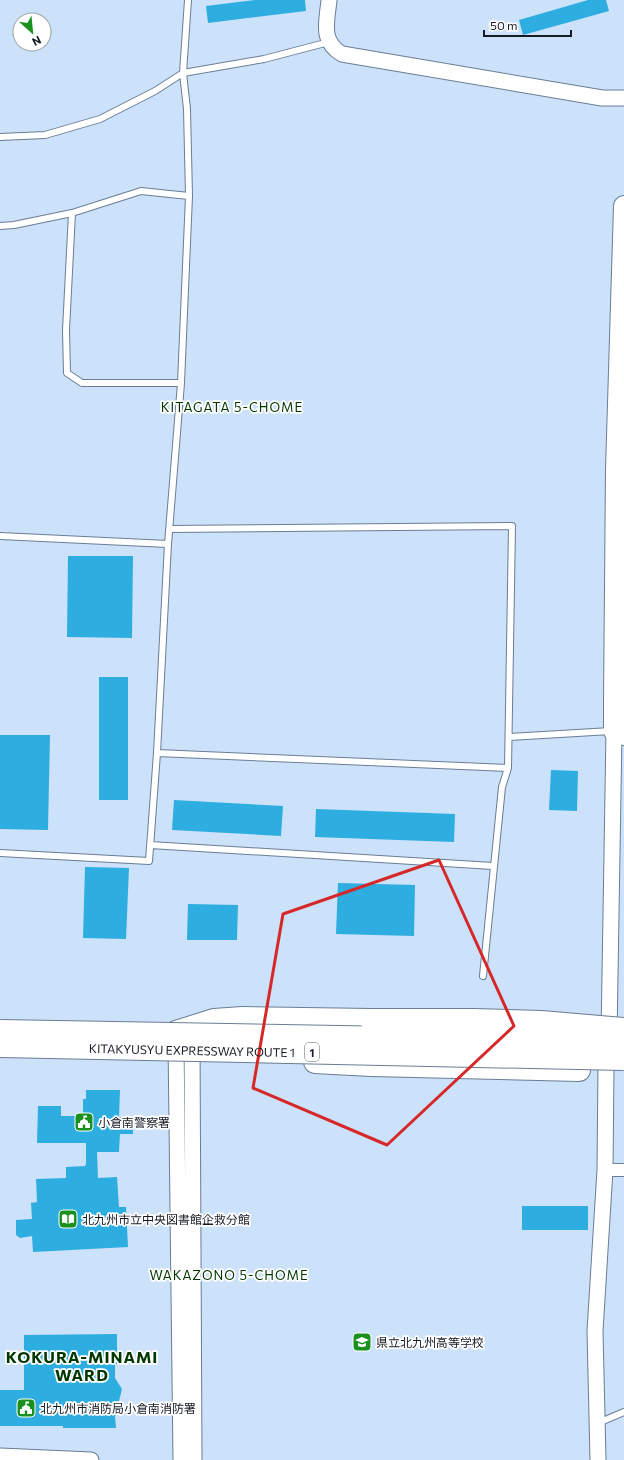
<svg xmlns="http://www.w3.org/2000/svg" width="624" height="1460" viewBox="0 0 624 1460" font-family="Commissioner,'Noto Sans JP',sans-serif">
	<rect width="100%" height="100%" fill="#cce1fa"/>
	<path fill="#2eade0" d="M255 0H305L306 11 208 23 206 6Z
		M588 0H606L609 11 523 35 519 20Z
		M68 556H133L132 638 67 637Z
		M99 677H128V800H99Z
		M0 735H50L48 830 0 829Z
		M551 770 578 771 577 811 549 810Z
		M174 800 283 806 281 836 172 830Z
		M316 809 455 814 454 842 315 837Z
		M85 867 129 868 126 939 83 938Z
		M338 883 415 885 414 936 336 934Z
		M188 904 238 905 237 940H187Z
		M86 1090H120L119 1117H133V1134H120L119 1152H97L98 1178 117 1177 119 1207H126L128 1247 33 1252 32 1236 20 1238 16 1235V1220L32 1219 31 1203 37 1202 36 1179 66 1178V1167L85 1166 86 1164V1143H37L38 1106H61V1116H83V1099H86Z
		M522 1206H588V1230H522Z
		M117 1334V1364H115V1378L122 1389 115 1417 116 1428H63V1426H0V1390H24V1335Z"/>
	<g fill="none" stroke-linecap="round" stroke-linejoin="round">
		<g stroke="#6a7d94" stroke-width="8">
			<path id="service" d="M0 137 45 135 100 119 155 91 183 73 264 59 329 42
				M72 213 66 330 67 373 82 383H181
				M0 226 14 225 72 213 141 191 189 196
				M169 529 512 526 508 768 502 787 483 976
				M0 536 168 544
				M509 737 611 731
				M157 753 508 768
				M150 845 493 866
				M0 853 149 861 157 753 168 544 181 383 189 196 187 109 183 73 188 0
				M598 1423 624 1412"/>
		</g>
		<g stroke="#6a7d94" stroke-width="14">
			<path id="minor" d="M605 1170H624"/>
		</g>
		<g stroke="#6a7d94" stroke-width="17">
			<path id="tertiary" d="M329 0C327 22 320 41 342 54L602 98H624
				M176 1041 181 1460
				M192 1041 194 1460
				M0 1456 91 1460
				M598 1460 595 1331 605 1170 606 1066 609 1037 614 731"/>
		</g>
		<g stroke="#6a7d94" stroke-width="22">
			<path id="trunk" d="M624 206 616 470 614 701V731L624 735"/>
		</g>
		<g stroke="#6a7d94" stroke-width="24">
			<path id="motorway" d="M176 1032 214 1020 243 1018 371 1020
				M315 1062 371 1065 579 1070"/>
		</g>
		<use href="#service" stroke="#fff" stroke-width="6"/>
		<use href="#minor" stroke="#fff" stroke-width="12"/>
		<use href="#tertiary" stroke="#fff" stroke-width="15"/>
		<use href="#trunk" stroke="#fff" stroke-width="20"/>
		<use href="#motorway" stroke="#fff" stroke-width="22"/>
		<g stroke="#6a7d94" stroke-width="24" stroke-linecap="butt">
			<g id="motorway-bridge">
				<path d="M371 1020H474L541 1022 623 1029"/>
				<path d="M0 1031 624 1042"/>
				<path id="s1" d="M0 1046 624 1059"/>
			</g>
		</g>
		<use href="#motorway-bridge" stroke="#fff" stroke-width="22"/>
	</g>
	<path fill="none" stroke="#d62828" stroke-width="3" stroke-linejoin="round" d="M439 860 514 1026 387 1145 253 1088 283 914Z"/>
	<defs>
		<g id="civic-square" transform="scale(1)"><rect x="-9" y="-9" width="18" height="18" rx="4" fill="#1a911f" stroke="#fff"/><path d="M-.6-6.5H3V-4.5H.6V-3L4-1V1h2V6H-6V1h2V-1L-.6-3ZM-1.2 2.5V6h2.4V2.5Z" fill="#fff"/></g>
		<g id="library-square" transform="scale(1)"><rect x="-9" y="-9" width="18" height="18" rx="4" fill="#1a911f" stroke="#fff"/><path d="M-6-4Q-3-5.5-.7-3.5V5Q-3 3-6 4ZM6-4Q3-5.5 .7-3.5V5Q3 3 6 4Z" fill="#fff"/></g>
		<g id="school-square" transform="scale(1)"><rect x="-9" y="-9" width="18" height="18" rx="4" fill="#1a911f" stroke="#fff"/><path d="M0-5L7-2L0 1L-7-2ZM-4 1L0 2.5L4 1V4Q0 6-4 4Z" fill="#fff"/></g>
	</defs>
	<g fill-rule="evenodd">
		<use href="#civic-square" x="84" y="1122"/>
		<use href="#library-square" x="68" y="1219"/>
		<use href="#school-square" x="362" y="1342"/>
		<use href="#civic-square" x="26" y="1408"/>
	</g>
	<g text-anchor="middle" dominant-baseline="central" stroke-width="3.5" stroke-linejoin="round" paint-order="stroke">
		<rect fill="#fff" stroke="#5b6066" stroke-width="1" x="305" y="1043" width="14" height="18" rx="3"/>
		<g font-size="11" font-weight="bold" fill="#151c25">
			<text x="312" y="1052">1</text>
		</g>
		<g font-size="12" fill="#151c25" stroke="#fff">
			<text stroke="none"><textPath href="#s1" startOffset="192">KITAKYUSYU EXPRESSWAY ROUTE 1</textPath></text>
		</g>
		<g font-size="12" fill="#151c25" stroke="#fff" text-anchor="start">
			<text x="98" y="1122">小倉南警察署</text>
			<text x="82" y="1219">北九州市立中央図書館企救分館</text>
			<text x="376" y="1342">県立北九州高等学校</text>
			<text x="40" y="1408">北九州市消防局小倉南消防署</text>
		</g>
		<g font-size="13" letter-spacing="1" fill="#003700" stroke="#fff">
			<text x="232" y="407">KITAGATA 5-CHOME</text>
			<text x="229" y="1275">WAKAZONO 5-CHOME</text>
		</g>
		<g font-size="16" font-weight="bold" letter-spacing="1" fill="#003700" stroke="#fff">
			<text x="82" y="1356">KOKURA-MINAMI<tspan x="82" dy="18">WARD</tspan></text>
		</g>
	</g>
	<g transform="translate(32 32) rotate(153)"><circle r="19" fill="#ffffff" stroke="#a1a4a8"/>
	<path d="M0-3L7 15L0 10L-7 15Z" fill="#1a911f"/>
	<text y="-6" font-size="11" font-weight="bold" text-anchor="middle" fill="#151c25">N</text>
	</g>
	<path d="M484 30v6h87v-6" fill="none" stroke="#151c25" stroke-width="2"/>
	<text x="490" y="30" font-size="12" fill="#151c25" stroke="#ffffff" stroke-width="3" paint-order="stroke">50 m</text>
</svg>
